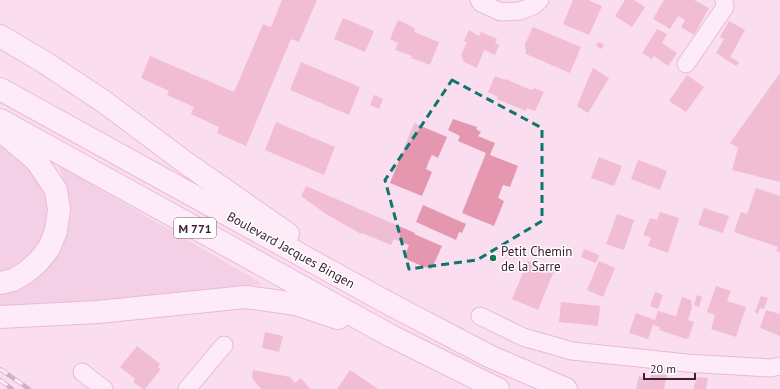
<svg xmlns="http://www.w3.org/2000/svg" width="780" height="389" viewBox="0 0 780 389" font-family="'PT Sans',sans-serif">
	<rect width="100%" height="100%" fill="#fbddf0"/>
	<path fill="#ebc2dc" d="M0 145 12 151 21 159 44 190 46 201 47 211V221L45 229 40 243 23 264 6 272 0 273Z
		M58 165 263 284 112 305 0 310V292L66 235C69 226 72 217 71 207 70 193 63 178 58 165Z"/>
	<path fill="#e497af" d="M282 0H317L299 42 291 39 246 146 217 133 219 127 191 114 194 107 167 95 169 91 141 78 150 56 234 92 263 24 271 27Z
		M573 0H590V1L602 6 589 35 563 24Z
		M625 0H634L645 7 632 27 615 16Z
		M664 0H694L709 8 694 35 681 27 685 20 678 16 670 29 653 19Z
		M343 18 374 31 365 52 334 39Z
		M398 20 415 28 414 32 439 42 430 65 411 58 412 56 395 50 398 43 390 39Z
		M729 21 745 30 730 57 739 62 736 66 716 53 724 39 720 37Z
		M533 27 581 47 570 73 526 54 525 44Z
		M657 29 667 34 662 43 677 53 668 66 654 56 652 59 642 53Z
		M469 30 479 36 481 32 497 39 495 43 499 45 495 55 484 50 477 68 464 62 461 55 467 42 464 41Z
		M598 42 604 44 602 49 596 46Z
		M301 62 360 87 349 115 290 90Z
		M593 68 609 78 588 113 577 106 589 77Z
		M780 73V182L732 170 738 148 730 143Z
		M687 75 704 87 686 112 669 101Z
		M495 76 505 80 506 79 531 90 535 88 544 92 535 111 527 108 526 111 497 99 498 97 488 92Z
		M374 95 383 99 379 109 370 105Z
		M453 119 477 127 476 129 481 132 478 136 495 143 490 155 518 166 510 187 503 185 498 198 504 201 494 226 462 213 486 153 458 141 460 136 448 130Z
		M276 122 335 147 324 175 265 150Z
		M414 123 447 137 438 158 432 155 429 161 426 169 432 172 422 196 390 183Z
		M599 157 622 166 614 186 591 178Z
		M638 160 667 171 660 190 631 179Z
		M306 186 415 233 414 234 442 246 431 270 404 258 409 245 394 239 391 245 362 233 361 234 326 214 301 196Z
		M756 188 780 196V252L776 251 778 247 734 232 741 212 747 214Z
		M423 205 466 224 462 233 459 232 456 240 416 222Z
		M704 208 729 216 723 233 698 225Z
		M660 212 679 218 668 253 648 246 651 238 643 235 650 218 657 220Z
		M617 214 634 220 624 250 606 244Z
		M584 249 599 255 596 263 581 257Z
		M492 253 497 255 493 264 488 261Z
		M528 261 554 271 538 310 512 299Z
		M599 261 615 268 603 297 587 290Z
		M716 286 731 291 727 301 746 307 736 337 711 329 715 315 707 312Z
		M655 292 663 295 658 309 650 306Z
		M697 295 702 297 699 307 694 305Z
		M761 296 768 298 764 309 760 308 758 314 755 312Z
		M682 297 691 300 692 308 688 320 694 322 689 337 686 339 659 330 660 327 653 325 648 339 629 333 636 313 655 320 658 311 676 316Z
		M561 302 600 306 598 326 559 322Z
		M766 310 780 314V336L760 328Z
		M265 332 283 336 279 352 262 348Z
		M137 346 160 364 158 367 161 369 145 389H143L133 382 135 379 120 367Z
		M253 370 290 377 295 383 301 378 310 389H261L252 378Z
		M350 370 378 389H337Z
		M651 374 667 375 664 389H636L639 376 650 379Z
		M697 377 708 378 706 389H693Z"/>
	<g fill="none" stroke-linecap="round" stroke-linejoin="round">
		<g stroke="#d48ebd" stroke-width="19">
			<path id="street" d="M479 0 481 3 501 12 520 11 533 6 540 0
				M686 64 725 7 724 0
				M480 316 523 337 572 351 687 363 770 368 780 366
				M82 372 104 389
				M187 389 224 345"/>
		</g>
		<g stroke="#d48ebd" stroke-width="24">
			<path id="highway" d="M0 36 44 62 103 101 186 163 288 234
				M0 89 386 302 491 357 566 389
				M0 120 391 336 498 389
				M0 283 13 280 25 273 38 262 49 248 56 231 59 210 56 190 36 160 6 135
				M0 317 98 312 246 297 296 304 338 318"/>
		</g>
		<use href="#street" stroke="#fff" stroke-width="17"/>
		<use href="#highway" stroke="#fff" stroke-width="22"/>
		<g stroke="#997c8f" stroke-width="4.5">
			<path id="rail" d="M0 369 29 389
				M0 380 12 389"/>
		</g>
		<use href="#rail" stroke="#fff" stroke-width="3" stroke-dasharray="9" stroke-linecap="butt"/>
	</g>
	<path d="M0 0H780V389H0ZM452 80 542 128V221L477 260 409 269 385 180Z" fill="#fbddf0" fill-opacity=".55" fill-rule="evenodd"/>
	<path fill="none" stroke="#0f766e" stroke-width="3" stroke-dasharray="8 5" stroke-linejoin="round" d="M452 80 542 128V221L477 260 409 269 385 180Z"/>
	<circle fill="#15784f" stroke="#fff" stroke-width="1.5" cx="493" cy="258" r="4"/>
	<g text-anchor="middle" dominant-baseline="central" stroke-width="3" stroke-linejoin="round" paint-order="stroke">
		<rect fill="#fff" stroke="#766370" stroke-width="1" x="174" y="218" width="42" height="20" rx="3"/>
		<g font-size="12" font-weight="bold" fill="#3c2033">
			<text x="195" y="228">M 771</text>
		</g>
		<g font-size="13" fill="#3c2033" stroke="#fff">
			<text transform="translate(291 250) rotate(29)">Boulevard Jacques Bingen</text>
		</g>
		<g font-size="13" fill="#3c2033" stroke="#fff" text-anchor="start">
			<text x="501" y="251">Petit Chemin<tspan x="501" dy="15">de la Sarre</tspan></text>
		</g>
	</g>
	<path d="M644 373v6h51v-6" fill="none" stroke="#3c2033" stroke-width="2"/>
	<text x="650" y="373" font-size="12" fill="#3c2033" stroke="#ffffff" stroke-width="3" paint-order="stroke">20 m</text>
</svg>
